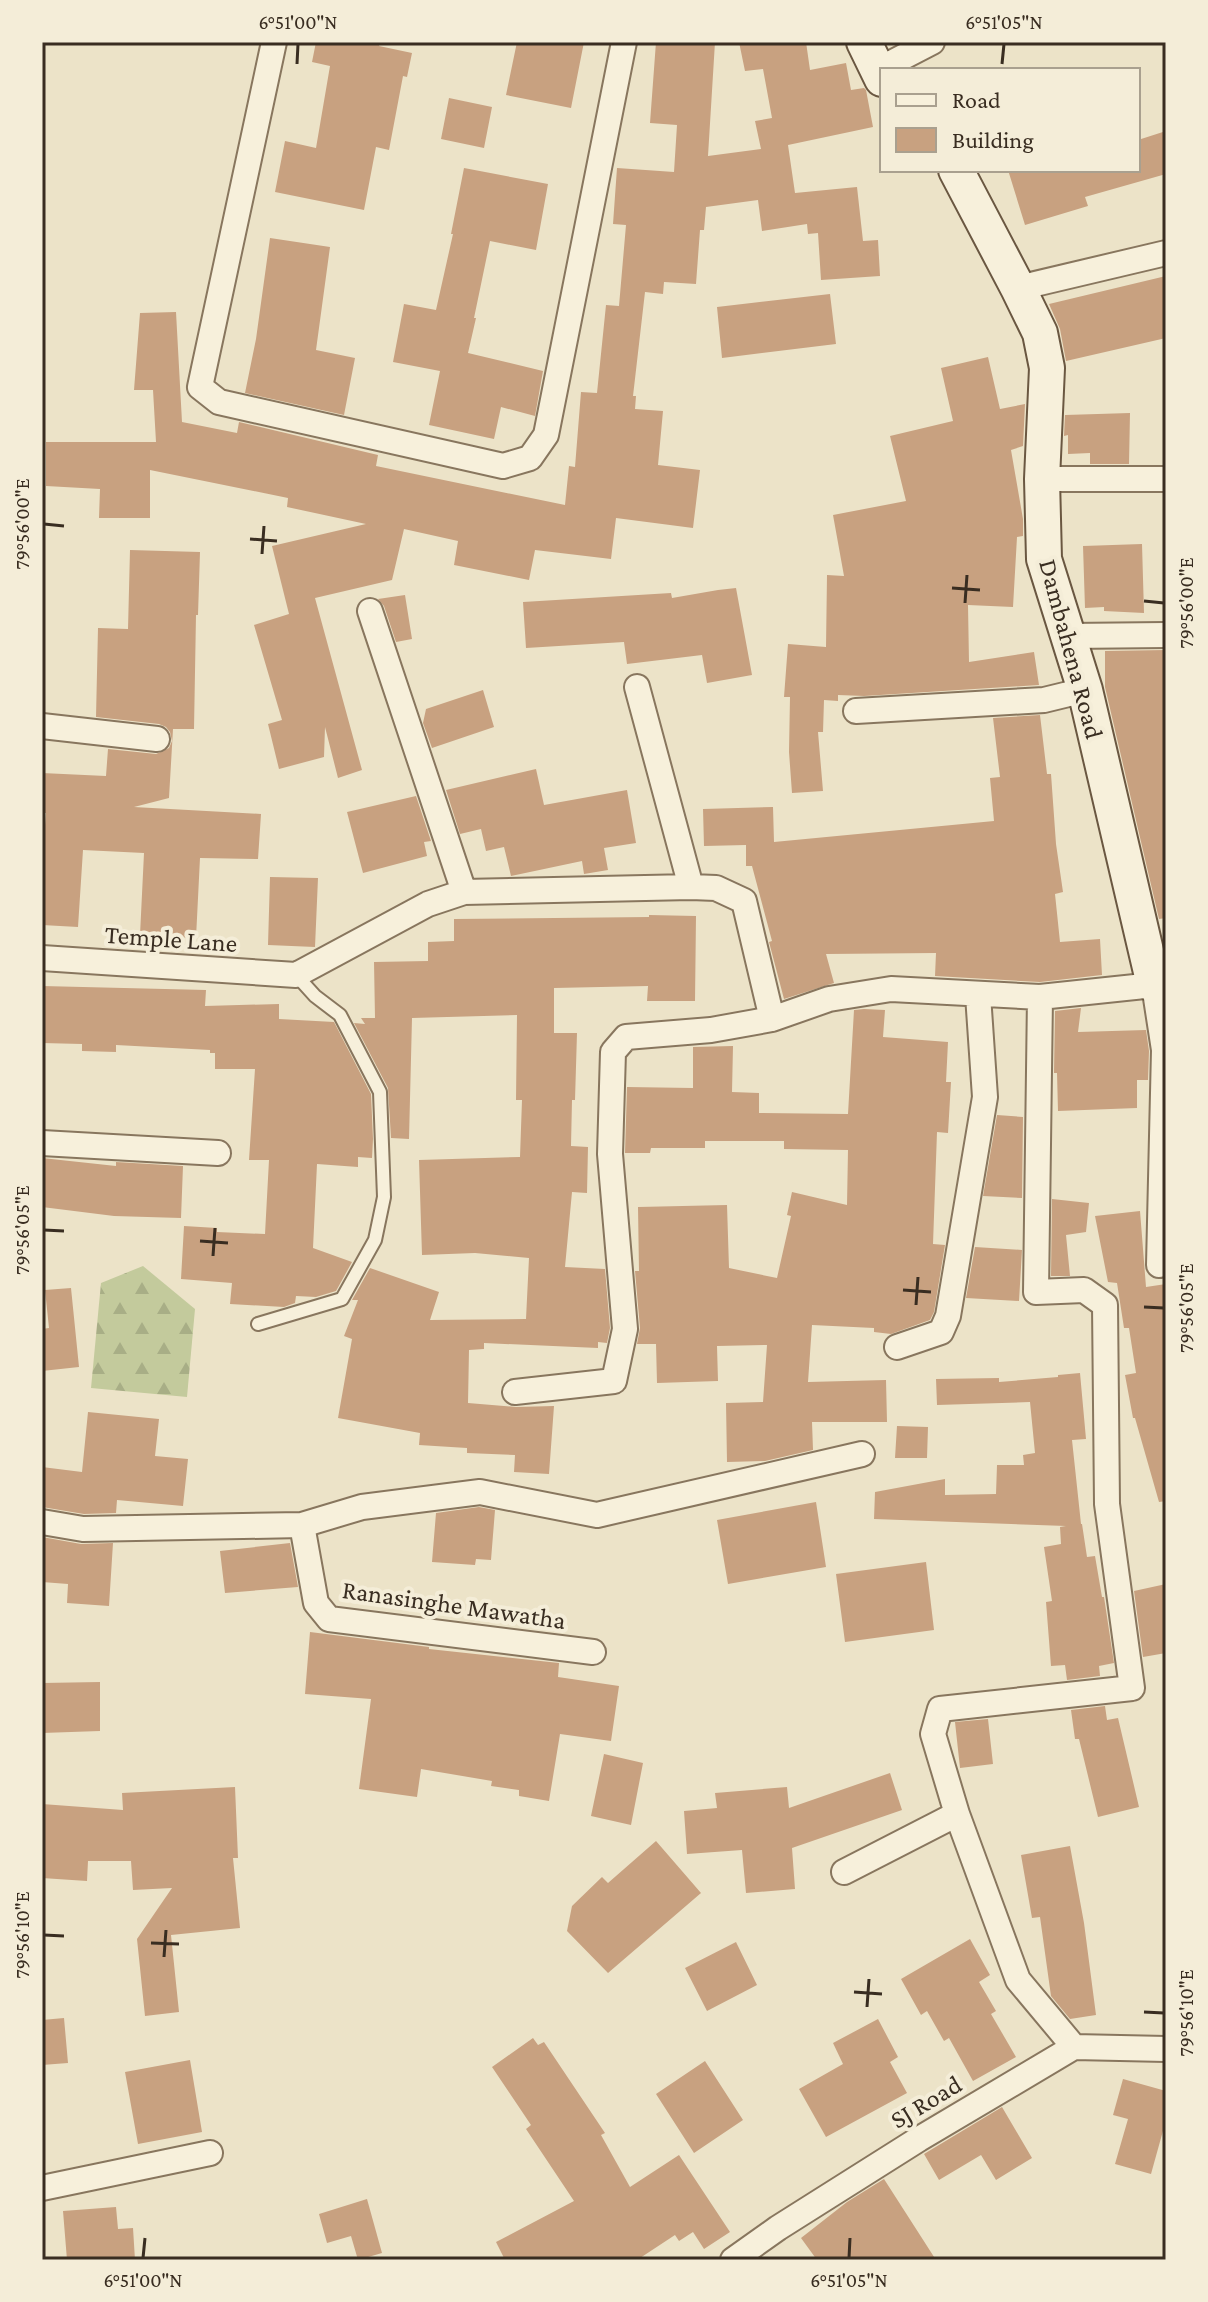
<svg xmlns="http://www.w3.org/2000/svg" width="1208" height="2302" viewBox="0 0 1208 2302" font-family="'Crimson Pro',serif">
	<defs>
		<pattern id="forest-firs" width="22" height="20" patternUnits="userSpaceOnUse" patternTransform="scale(2)"><rect width="22" height="20" fill="#c3ca9c"/><path d="M5 1l3.5 6h-7zM16 11l3.5 6h-7z" fill="#a8ae86"/></pattern>
	</defs>
	<rect width="100%" height="100%" fill="#ece3c8"/>
	<path fill="url(#forest-firs)" d="M143 1266 195 1309 187 1397 91 1388 101 1283Z"/>
	<path fill="#c8a180" d="M316 42H380L379 46 412 53 407 77 403 76 389 150 376 147 364 210 275 192 285 141 316 148 330 66 312 62Z
		M517 42H584L571 108 506 95Z
		M656 42H715L708 156 761 149 755 121 772 118 763 69 745 71 739 42H806L810 70 846 63 851 90 864 88 866 90 873 127 788 145 795 193 857 187 863 241 878 240 880 276 821 280 818 233 808 234 807 224 762 231 758 200 706 207 704 230H700L696 284 664 282 663 294 645 292 633 396H636L635 409 663 411 658 465 700 470 693 528 616 518 611 559 535 550 529 580 454 565 458 541 404 529 392 580 315 598 362 770 338 778 325 727 324 757 279 769 268 724 282 720 254 625 289 614 272 546 366 524 287 507 288 498 150 470V518H99L100 489 46 486V442H156L153 390H134L140 313 176 312 182 422 237 433 239 422 378 455 376 466 565 505 569 466 575 467 581 392 597 393 606 305 619 306 626 225 613 224 617 168 674 172 677 125 650 123Z
		M449 98 492 107 484 148 441 139Z
		M1166 131V174L1085 197 1088 206 1025 225 1008 170H1138V140Z
		M464 168 548 184 536 250 490 241 474 318H476L468 353 543 371 535 416 501 407 494 439 429 425 440 371 393 362 404 304 436 310 453 234H451Z
		M270 238 330 247 316 350 355 358 344 415 245 393 256 339Z
		M1166 276V338L1066 361 1060 329 1049 304Z
		M830 294 836 344 722 358 717 307Z
		M988 357 1000 409 1025 404 1023 446 1011 450 1023 519V536L1017 537 1013 607 968 605 969 662 1034 652 1039 685 864 696 838 695V701L824 700 823 732H818L823 791 792 793 789 752 790 697H784L788 644 826 647 827 575 844 576 833 515 906 501 890 436 953 421 941 368Z
		M1130 413 1129 464H1090V453L1068 454V435L1064 436 1065 415Z
		M1142 544 1144 613 1104 611V607L1085 608 1083 546Z
		M130 550 200 552 198 615H196L194 729H173L169 798 134 807 261 814 258 859 200 858 196 938 140 935 144 853 83 850 78 927 42 925V861L46 813H42V773L106 776 108 749 156 754 169 748 172 741 170 732 166 727 159 724 96 717 98 628 128 629Z
		M736 588 752 675 707 683 702 655 627 664 624 642 526 648 523 602 671 593 672 598 718 590Z
		M405 595 412 639 396 642 384 606 378 599Z
		M1166 650V918L1159 919 1105 687V651Z
		M483 690 494 727 432 748 423 723 426 709Z
		M1040 715 1047 774H1051L1056 844 1063 892 1055 894 1060 942 1100 939 1102 975 1040 982 935 976 936 953 826 954 834 983 784 999 769 942 772 941 752 866H746V845L704 846 703 809 773 807 774 842 994 821 990 778 1000 777 993 718Z
		M536 769 544 805 627 790 636 843 604 848 608 870 584 874 582 861 511 876 504 847 486 851 481 829 460 834 446 790Z
		M416 796 431 841 424 842 427 856 363 873 347 812Z
		M270 877 318 878 315 947 268 945Z
		M649 915 696 916 695 1001H647L648 986 554 988V1033H577L575 1100H572L571 1146 588 1147 587 1193 572 1192 565 1267 605 1269 610 1328 607 1343 598 1342V1348L484 1343V1349L469 1350 468 1403 516 1407 554 1406 549 1474 514 1472 515 1455 467 1453V1448L419 1445 420 1433 338 1418 352 1339 344 1336 358 1300H352L370 1268 439 1292 430 1320 526 1319 529 1258 475 1253 422 1255 419 1160 520 1157 522 1100H516L517 1015 412 1018 409 1139 391 1138 388 1088 354 1023 365 1024 361 1018H375L374 962 428 961V942L454 941V919L649 917Z
		M42 986 206 990 205 1006 279 1004V1019L334 1022 371 1094 373 1139 372 1158 358 1157V1167L317 1164 313 1248 352 1262 336 1291 316 1297 296 1296 295 1303 284 1307 230 1304 232 1283 181 1279 184 1226 217 1228V1232L265 1234 269 1160H249L255 1069H215V1053H210V1050L116 1045V1052L82 1051V1044L42 1043Z
		M1081 1008 1078 1032 1146 1030 1149 1051 1148 1080H1137V1108L1058 1111 1057 1073H1054L1055 1011Z
		M864 1009 885 1010 883 1037 948 1042 946 1082H951L948 1133 937 1132 933 1244 945 1245 934 1312 930 1320 891 1334 874 1332V1328L812 1325 808 1382 886 1380 887 1422H812L813 1450 765 1461 727 1462 726 1403 763 1402 767 1345 717 1346 718 1381 657 1383 656 1344H637L640 1328 635 1271H639L638 1207 727 1205 729 1268 777 1278 791 1216 787 1215 792 1192 847 1205 848 1150 784 1149V1141H705V1148H651L650 1153H625L627 1087 693 1088V1047L733 1046 732 1092 759 1093V1113L848 1114 854 1010Z
		M997 1115 1023 1117 1022 1198 983 1196Z
		M42 1158 116 1166V1162L183 1166 181 1218 114 1216 42 1207Z
		M1052 1199 1089 1203 1086 1232 1066 1235 1070 1276H1051Z
		M1140 1211 1146 1287 1166 1284V1501L1159 1502 1135 1418H1133L1125 1375 1136 1373 1129 1328H1124L1117 1283 1108 1282 1095 1216Z
		M975 1247 1022 1250 1019 1301 966 1298Z
		M71 1288 79 1367 42 1371V1329L49 1328 45 1290Z
		M1080 1373 1086 1439 1072 1440 1081 1524H1082L1087 1557 1095 1556 1102 1597H1104L1114 1663 1099 1666 1100 1676 1067 1680 1065 1665 1051 1666 1046 1602 1052 1601 1044 1547 1061 1544 1060 1527 1066 1526 874 1519 875 1492 945 1479V1495L996 1494 997 1465H1024L1023 1455 1035 1453 1030 1402 937 1405 936 1379 999 1378V1382L1058 1377V1375Z
		M88 1412 159 1419 155 1456 188 1459 183 1506 117 1500 116 1513 84 1514 42 1507V1467L82 1472Z
		M897 1426 928 1427 927 1458H895Z
		M816 1502 826 1567 728 1584 717 1520Z
		M479 1507 495 1510 491 1560 476 1559 475 1565 432 1562 436 1513Z
		M42 1537 81 1544 113 1543 109 1606 67 1603 68 1584 42 1582Z
		M290 1543 298 1587 225 1593 220 1551Z
		M926 1562 934 1630 845 1642 836 1574Z
		M1166 1584V1653L1143 1657 1134 1591Z
		M310 1632 429 1647V1649L559 1663 558 1677 619 1686 611 1741 560 1734 549 1801 519 1796V1790L491 1786 492 1781 421 1769 417 1797 359 1789 371 1699 305 1694Z
		M100 1682V1731L42 1733V1683Z
		M1105 1706 1107 1720 1118 1718 1139 1807 1098 1817 1079 1739H1075L1071 1710Z
		M988 1719 993 1764 960 1768 955 1722Z
		M604 1754 643 1763 631 1825 591 1816Z
		M890 1773 902 1810 792 1848 795 1889 746 1893 742 1850 687 1854 684 1811 717 1808 715 1793 787 1787 789 1808Z
		M235 1787 238 1858H233L240 1928 171 1935 179 2012 145 2016 137 1939 172 1888 133 1890 131 1861H88L87 1881 42 1878V1804L123 1810 122 1793Z
		M656 1841 701 1893 608 1973 567 1931 572 1906 602 1877 608 1883Z
		M1070 1846 1084 1923 1096 2015 1070 2019 1051 1996 1040 1917 1032 1918 1021 1855Z
		M970 1939 990 1975 979 1982 996 2011 991 2014 1016 2057 973 2081 949 2038 944 2041 927 2011 921 2015 901 1979Z
		M736 1942 757 1985 707 2011 685 1968Z
		M64 2018 68 2063 42 2065V2020Z
		M878 2019 898 2057 890 2062 907 2093 826 2137 799 2089 843 2064 833 2043Z
		M533 2038 538 2045 544 2042 605 2133 601 2135 630 2187 679 2155 730 2232 704 2249 693 2232 679 2241 675 2235 637 2260H505L496 2242 574 2201 526 2129 531 2125 492 2067Z
		M190 2060 202 2132 138 2144 125 2072Z
		M705 2061 743 2120 694 2153 656 2094Z
		M1123 2079 1166 2091V2120L1151 2174 1115 2164 1128 2119 1113 2115Z
		M1002 2107 1032 2158 996 2180 981 2155 939 2180 924 2154Z
		M884 2179 936 2260H817L801 2238 847 2202Z
		M367 2199 382 2253 358 2260 351 2236 327 2243 319 2214Z
		M116 2207 118 2229 133 2228 135 2260H67L63 2211Z"/>
	<g fill="none" stroke-linecap="round" stroke-linejoin="round">
		<g stroke="#88765e" stroke-width="16">
			<path id="lane" d="M258 1324 342 1299 375 1240 384 1197 380 1092 340 1015 315 996 296 975"/>
		</g>
		<g stroke="#88765e" stroke-width="28">
			<path id="street" d="M274 42 200 387 219 402 503 466 530 458 546 435 624 42
				M878 70 932 42
				M1018 288 1166 253
				M1042 479H1166
				M370 611 464 892
				M1068 636 1166 635
				M637 687 691 887
				M856 711 1044 700 1085 690
				M42 726 157 739
				M42 958 296 975 428 904 464 892 691 887 716 888 744 901 772 1019
				M1040 997 1036 1292 1084 1290 1105 1305 1107 1504 1132 1688 940 1709 933 1734 957 1814 1018 1980 1074 2047
				M42 1143 218 1153
				M897 1347 941 1332 948 1316 985 1097 978 995
				M515 1392 614 1381 625 1329 610 1154 613 1052 626 1037 711 1030 772 1019 829 999 891 989 1040 997 1154 985 1164 1050 1159 1265
				M42 1522 83 1529 302 1525 316 1603 329 1619 593 1652
				M302 1525 362 1507 480 1492 597 1515 862 1454
				M844 1872 957 1814
				M42 2188 210 2153
				M733 2260 778 2228 919 2139 1074 2047 1166 2049"/>
		</g>
		<g stroke="#6a5741" stroke-width="38">
			<path id="secondary" d="M864 42 882 79
				M956 170 1018 288 1040 333 1047 368 1042 479 1044 559 1085 690 1154 985 1166 990"/>
		</g>
		<use href="#lane" stroke="#f7f0db" stroke-width="12"/>
		<use href="#street" stroke="#f7f0db" stroke-width="24"/>
		<use href="#secondary" stroke="#f7f0db" stroke-width="34"/>
	</g>
	<path fill="none" stroke="#392d21" stroke-width="3" d="M297 64 298 44M1002 64 1004 44M44 524 64 526M250 539 277 541M262 554 264 526M952 588 980 590M1144 601 1164 603M965 603 967 575M44 1230 64 1231M200 1241 228 1243M213 1256 215 1228M903 1290 931 1292M916 1305 918 1277M1144 1307 1164 1308M44 1935 64 1936M151 1943 179 1944M164 1957 166 1930M854 1992 882 1994M867 2007 869 1979M1144 2012 1164 2013M143 2258 145 2238M849 2258 850 2238"/>
	<g text-anchor="middle" dominant-baseline="central" stroke-width="8" stroke-linejoin="round" paint-order="stroke">
		<g font-size="26" fill="#392d21" stroke="#f4edd8">
			<text transform="translate(1071 649) rotate(75)">Dambahena Road</text>
			<text transform="translate(171 939) rotate(4)">Temple Lane</text>
			<text transform="translate(454 1605) rotate(8)">Ranasinghe Mawatha</text>
			<text transform="translate(926 2102) rotate(-31)">SJ Road</text>
		</g>
	</g>
	<rect width="1208" height="2302" fill="none" stroke="#f4edd8" stroke-width="88"/>
	<rect x="880" y="68" width="260" height="104" fill="#f4edd8" stroke="#a9a08f" stroke-width="2"/>
	<rect x="896" y="94" width="40" height="12" fill="#f7f0db" stroke="#a9a08f" stroke-width="2"/>
	<text x="952" y="108" font-size="24" fill="#392d21">Road</text>
	<rect x="896" y="128" width="40" height="24" fill="#c8a180" stroke="#a9a08f" stroke-width="2"/>
	<text x="952" y="148" font-size="24" fill="#392d21">Building</text>
	<rect x="44" y="44" width="1120" height="2214" fill="none" stroke="#392d21" stroke-width="3"/>
	<g font-size="20" text-anchor="middle" fill="#392d21">
		<text x="298" y="29">6°51'00"N</text>
		<text x="1004" y="29">6°51'05"N</text>
		<text transform="translate(22 524) rotate(-90)" y="7">79°56'00"E</text>
		<text transform="translate(1186 603) rotate(-90)" y="7">79°56'00"E</text>
		<text transform="translate(22 1230) rotate(-90)" y="7">79°56'05"E</text>
		<text transform="translate(1186 1308) rotate(-90)" y="7">79°56'05"E</text>
		<text transform="translate(22 1935) rotate(-90)" y="7">79°56'10"E</text>
		<text transform="translate(1186 2013) rotate(-90)" y="7">79°56'10"E</text>
		<text x="143" y="2287">6°51'00"N</text>
		<text x="849" y="2287">6°51'05"N</text>
	</g>
</svg>
